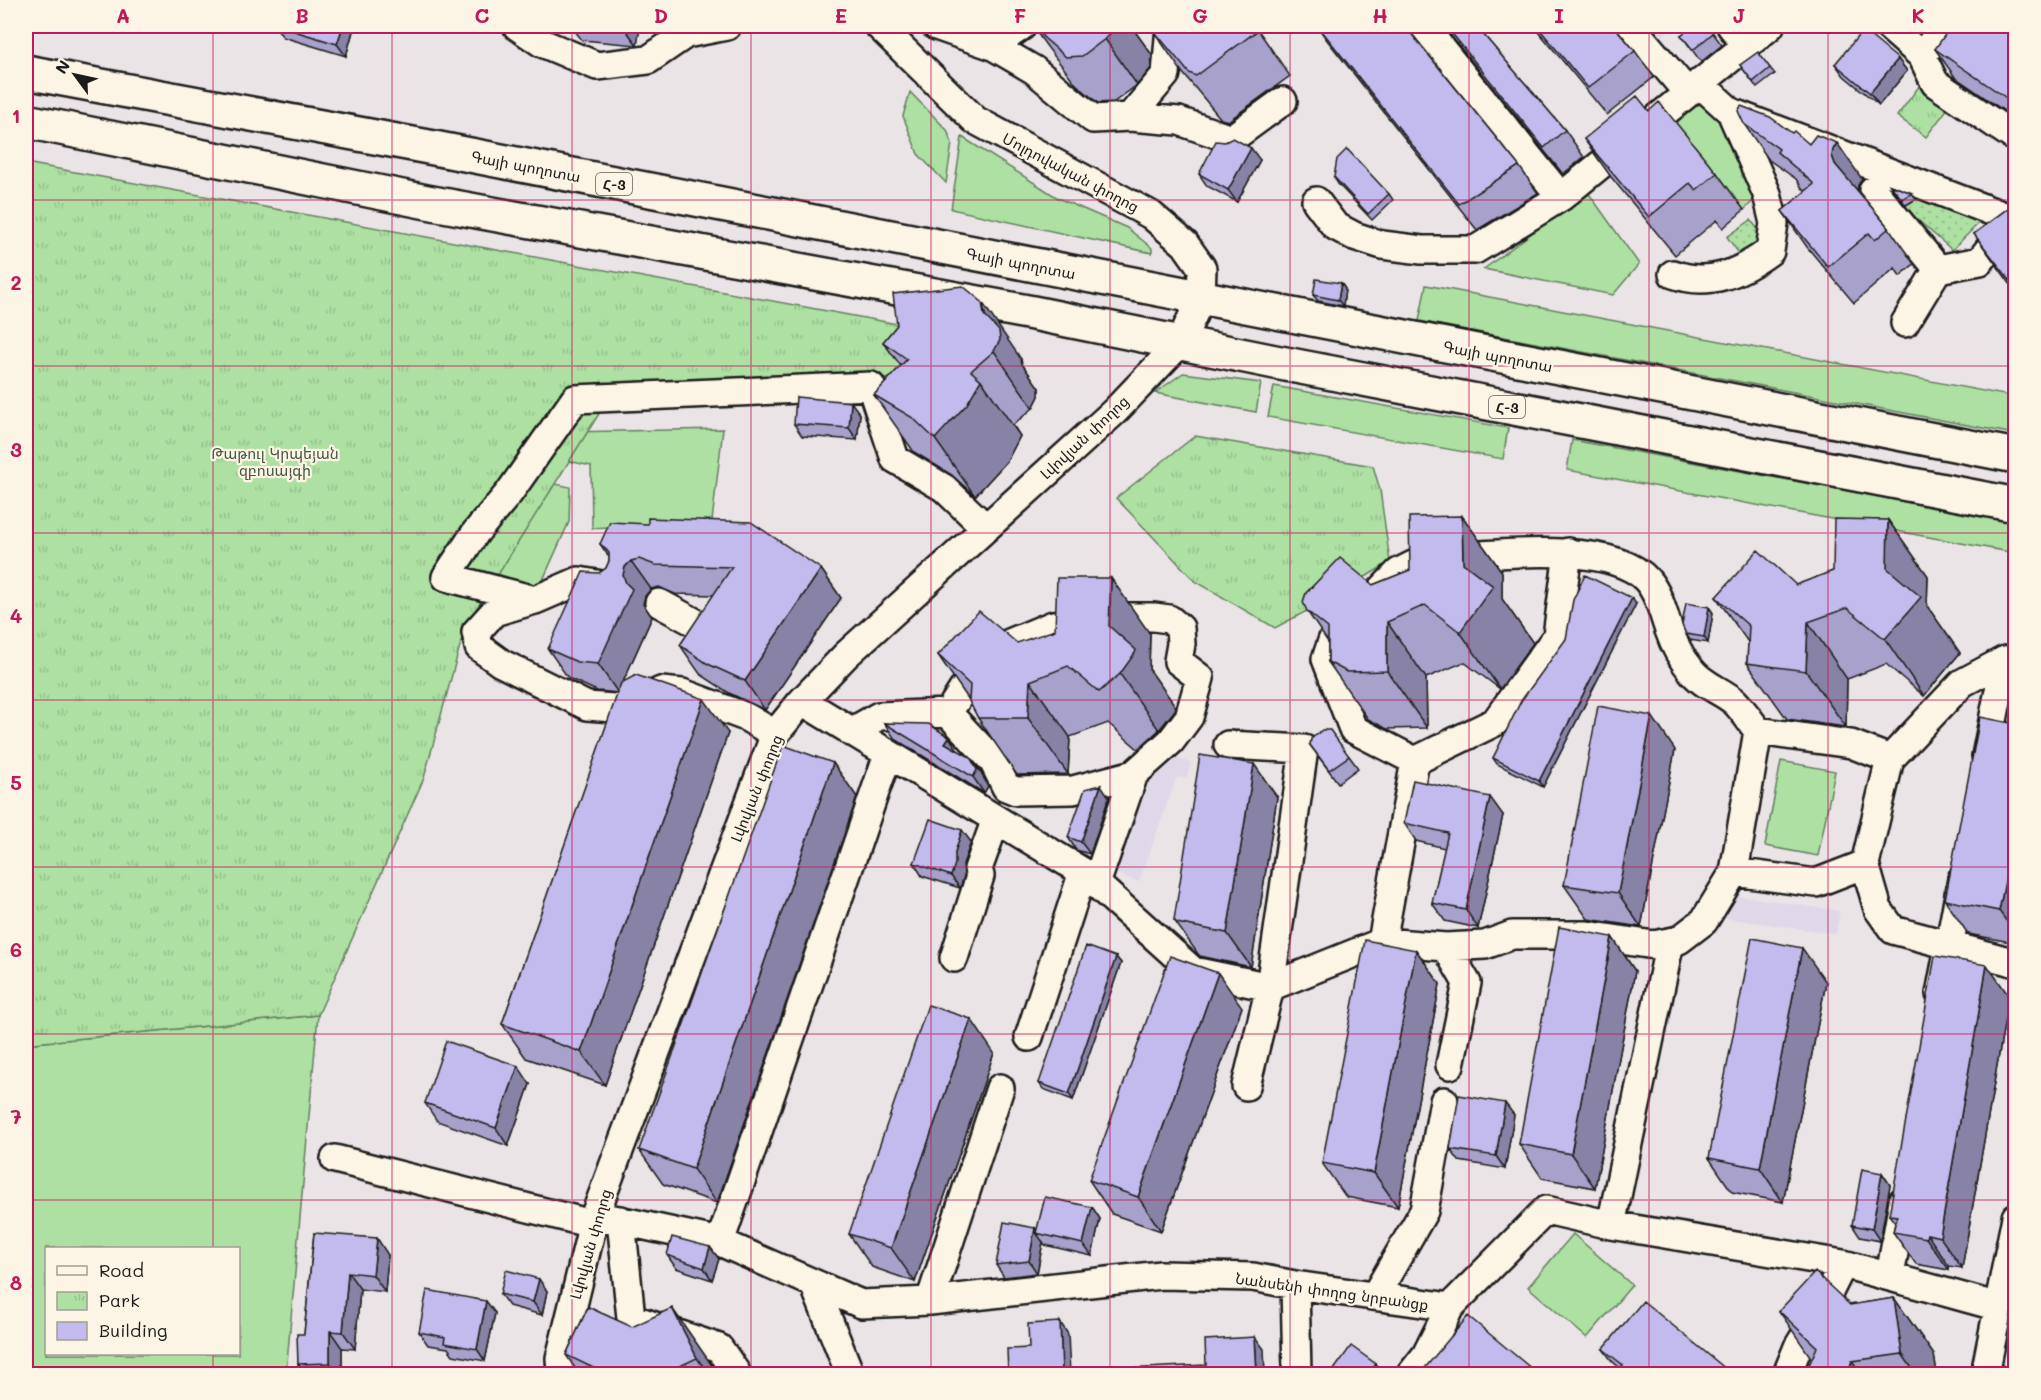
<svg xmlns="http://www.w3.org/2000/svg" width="2041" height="1400" viewBox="0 0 2041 1400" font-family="Mali,'Noto Sans Armenian',sans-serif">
	<defs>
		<pattern id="park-tufts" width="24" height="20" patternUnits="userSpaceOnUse" patternTransform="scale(1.5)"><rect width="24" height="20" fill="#ade0a2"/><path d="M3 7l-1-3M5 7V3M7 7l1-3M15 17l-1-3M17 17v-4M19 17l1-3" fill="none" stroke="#94c08b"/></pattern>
		<pattern id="garden-dots" width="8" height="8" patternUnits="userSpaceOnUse" patternTransform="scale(1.5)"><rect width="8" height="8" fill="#ade0a2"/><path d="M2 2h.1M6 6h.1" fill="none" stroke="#94c08b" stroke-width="1.8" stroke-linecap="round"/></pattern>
	</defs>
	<rect width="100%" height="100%" fill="#ebe4e7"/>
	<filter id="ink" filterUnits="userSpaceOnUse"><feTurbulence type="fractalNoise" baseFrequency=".0167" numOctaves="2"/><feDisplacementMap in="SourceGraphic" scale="12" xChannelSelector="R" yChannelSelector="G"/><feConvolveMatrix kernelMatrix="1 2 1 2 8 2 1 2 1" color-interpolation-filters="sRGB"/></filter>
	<g filter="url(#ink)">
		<path fill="#dfd8e9" d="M1639 26H1676L1653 43Z
			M1166 754 1191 763 1186 779 1177 777 1139 882 1115 873 1154 765Z
			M1729 894 1840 911 1836 934 1725 918Z"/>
		<path fill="#ade0a2" stroke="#647e5f" stroke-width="1.5" fill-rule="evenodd" d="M910 92 947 130 952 143 946 183 918 154 903 116Z
			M1696 102 1722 116 1761 193 1744 210 1669 126Z
			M962 137 1058 198 1127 228 1152 248V253L951 209Z
			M1587 191 1639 264 1613 295 1484 269Z
			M1426 285 2015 397V434L1419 321Z
			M1183 373 1261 383 1256 412 1155 393Z
			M1274 386 1508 428 1503 459 1268 417Z
			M723 429 712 521 592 528 591 466 555 458 565 432Z
			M1572 440 2015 522V553L1567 470Z
			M537 480 570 487 569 522 537 593 465 572Z
			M1781 761 1835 771 1818 856 1765 846Z
			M318 1015 286 1374H26V1042L34 1043ZM46 1248H238V1354H46Z
			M1573 1234 1632 1285 1587 1338 1528 1287Z"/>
		<path fill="url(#park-tufts)" stroke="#647e5f" stroke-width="1.5" d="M1920 85 1949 107 1926 137 1897 116Z
			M26 163 897 324 915 337 899 376 879 380 612 393 465 627 424 778 318 1015 34 1043 26 1042Z
			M1195 436 1373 466 1380 490 1390 562 1331 598 1275 628 1195 581 1116 498Z"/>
		<path fill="url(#garden-dots)" stroke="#647e5f" stroke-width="1.5" d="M1928 192 1979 223 1952 250 1903 207Z
			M1751 220 1767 242 1743 259 1727 237Z"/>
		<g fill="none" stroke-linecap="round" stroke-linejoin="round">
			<g stroke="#1c1c1c" stroke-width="32">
				<path id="minor" d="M517 26 542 43 597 66 648 60 686 34 727 26
					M936 26 993 46 1034 70 1093 119 1130 117 1179 121 1231 139 1283 101
					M1423 26 1561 197
					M1631 26 1687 92
					M1731 26 1746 45
					M1888 26 1922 56 1944 26
					M993 46 1022 26
					M1922 56 1935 83 2016 138
					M1699 83 1731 112 2012 219 1980 261 1938 269 1905 323
					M1130 117 1166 74 1170 26
					M1873 190 1938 269
					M1316 201 1335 226 1354 236 1382 245 1422 250H1475L1561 197 1770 26
					M1673 274C1710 287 1740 273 1770 251L1774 223 1767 194 1731 112
					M614 587 579 581 535 600 446 577 476 532 509 493 575 399 871 386 895 459 944 488 986 528
					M535 600 494 612 476 632 479 647 501 663 587 706 627 709 641 700 661 691 682 693 746 717 775 734
					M659 603 696 623
					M2016 662 2005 660 1962 683 1890 759 1865 864 1878 909 1893 930 2016 963
					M802 701 1083 872 1193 971 1270 987 1382 942 1446 947 1485 945 1512 935H1587L1654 945 1679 940 1704 921 1734 872 1758 731
					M948 713 993 761 1006 787 1016 791 1073 790 1134 774
					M851 732 879 716 948 713 973 674 1000 647 1053 625 1106 617H1154L1169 619 1180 628 1181 644 1178 661 1200 678 1189 717 1171 741 1134 774 1096 884
					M1228 745 1304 749 1270 987 1246 1086
					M1986 756 2005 660
					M1415 761 1353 729 1326 659 1332 641 1399 572 1419 562 1434 558C1486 556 1609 538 1647 580 1659 594 1663 613 1669 630 1674 645 1681 658 1691 670 1702 685 1721 690 1735 702 1743 710 1750 721 1758 731L1851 744 1890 759
					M1734 872 1816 883 1865 864
					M1382 942 1415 761 1495 722 1557 636 1568 552
					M1446 947 1467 983 1450 1065
					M954 958 980 876 978 869 996 819
					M1940 994 1962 879
					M1029 1037 1083 872
					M335 1159 592 1224
					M595 1215 720 1242 861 1304 930 1301 1161 1275 1253 1277 1295 1285 1450 1307
					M621 1220 631 1318 719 1348 737 1374
					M1611 1225 1670 942
					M720 1242 888 754
					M1890 1276 1903 1201
					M814 1284 850 1374
					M1295 1285 1297 1374
					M1375 1296 1424 1211 1444 1101
					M930 1301 1000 1088
					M561 1374 560 1358 595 1215 775 734 802 701 846 655 1115 411 1180 343 1201 298 1202 268 1185 244 1151 215 975 120 879 26
					M1411 1374 1426 1355 1450 1307 1546 1210 1611 1225 1843 1264 1999 1307
					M1787 1374 1798 1347 1817 1316 1843 1264
					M1985 1374 2016 1217"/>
			</g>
			<g stroke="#1c1c1c" stroke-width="38">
				<path id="major" d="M26 72 434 148 2016 456
					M26 121 427 202 1033 313 1275 362 2016 505"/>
			</g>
			<use href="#minor" stroke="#fcf5e5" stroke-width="27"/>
			<use href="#major" stroke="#fcf5e5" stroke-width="33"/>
		</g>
		<path fill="#a8a1cc" stroke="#1c1c1c" stroke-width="1.5" d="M275 26H350L353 31 346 56 283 37Z
			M571 26H640L637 45 582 40Z
			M1032 26H1131L1152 55 1151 68 1137 85 1114 102 1098 103 1076 84 1048 48Z
			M1150 26 1258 30 1290 76 1228 121 1221 119 1182 72Z
			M1317 26H1408V29L1519 166 1538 193 1477 230 1327 40Z
			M1443 26H1476L1565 130 1584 157 1563 174Z
			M1534 26H1616V28L1635 51 1654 77 1607 115Z
			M1713 33 1722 45 1701 62 1681 35Z
			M2016 38V119L1955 77 1935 49Z
			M1898 59 1907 71 1879 105 1844 76 1835 64Z
			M1740 65 1770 68 1775 74 1757 88Z
			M1649 111 1717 173 1744 210 1723 228 1717 220 1675 255 1611 177 1584 139Z
			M1744 124 1792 133 1809 144 1862 179 1858 185V191L1889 228 1914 264 1900 276 1895 268 1854 303 1807 247 1782 211 1806 191 1802 188 1796 179 1769 160Z
			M1225 142 1260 160 1237 202 1207 186 1199 174Z
			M1334 177 1389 194 1393 200 1372 220 1338 184Z
			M1890 185 1912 193 1916 199 1906 205Z
			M2016 202V292L1974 234Z
			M1341 283 1345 289 1343 306 1318 301 1313 295Z
			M897 325 1021 359 1022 364 1039 388V396L1033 408 1013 425 1020 436 1007 461 975 496 952 475 914 452 874 395 901 366 883 342Z
			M860 414 857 440 802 436 794 424Z
			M1462 516 1502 572V599L1533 643 1500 689 1464 662 1426 678 1427 728 1387 729 1368 719 1328 662V642L1307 611 1410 570Z
			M1888 520 1928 576 1927 606 1960 653 1924 696 1886 664 1847 679 1846 727 1787 719 1747 663 1748 642 1716 597 1796 585 1833 571Z
			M600 544 821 569 841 598 765 710 729 693 700 674 680 645 714 595 675 594 659 587 651 589 645 596 644 605 652 617 623 682 728 733 605 1085 526 1058 502 1024 618 693 597 691 568 678 548 649 599 573 606 568 609 561V557Z
			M1636 604 1543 787 1497 764 1493 758 1566 639Z
			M1709 607 1713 613 1708 643 1690 640 1686 634Z
			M1150 634 1149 669 1176 707 1175 710 1159 730 1138 749 1108 723 1070 737 1068 774 1017 775 978 718 969 700 938 655 1017 643Z
			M884 723 949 737 957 750 981 773 988 786 984 793 895 739Z
			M2016 724V943L1968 934 1945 900Z
			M1310 745 1349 756 1358 768 1338 783Z
			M1675 750 1641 927 1588 919 1564 885Z
			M833 763 857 797 717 1203 663 1184 639 1150Z
			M1109 797 1090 854 1076 850 1068 837Z
			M1277 797 1251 967 1200 956 1198 954 1174 920Z
			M1503 815 1478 928 1445 921 1432 903 1445 848 1416 841 1404 823Z
			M971 842 963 864 964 876 960 888 922 876 914 863Z
			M1612 937 1635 971 1595 1188 1542 1178 1519 1144Z
			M1416 950 1440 984 1398 1207 1346 1197 1322 1163Z
			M1116 957 1121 963 1073 1100 1043 1089 1039 1083Z
			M1826 982 1783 1202 1732 1192 1709 1158Z
			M2009 996 1962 1268 1949 1266V1270L1916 1264 1893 1232 1895 1223 1889 1215Z
			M1242 1007 1161 1231 1112 1214 1089 1180Z
			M994 1053 915 1282 872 1267 849 1234Z
			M530 1084 508 1146 437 1121 425 1103Z
			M1514 1115 1505 1169 1459 1161 1450 1149Z
			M1882 1173 1890 1185 1880 1241 1860 1237 1852 1225Z
			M1092 1207 1100 1219 1092 1256 1045 1245 1043 1242 1037 1273 1004 1277 996 1265 1035 1228 1037 1231Z
			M314 1233 388 1255 385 1292 360 1289 355 1349 342 1348V1374H306L298 1364 304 1334Z
			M710 1247 719 1259 712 1280 676 1268 667 1255Z
			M547 1291 542 1315 509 1306 500 1294Z
			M1894 1298 1934 1355 1937 1374H1805L1812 1359 1779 1311 1850 1305Z
			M588 1307 711 1364 716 1374H579L566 1355Z
			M495 1313 485 1361 453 1355 448 1348 428 1345 419 1332Z
			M1603 1349 1732 1374 1620 1368 1612 1361Z"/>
		<path fill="#8883a6" stroke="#1c1c1c" stroke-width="1.5" d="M343 26H350L353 31 346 56 337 44Z
			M623 26H640L637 45Z
			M1116 26H1131L1152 55 1151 68 1137 85 1105 39Z
			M1898 59 1907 71 1879 105 1870 93Z
			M1837 143 1862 179 1858 185 1857 192 1835 164 1832 156 1833 149Z
			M1251 148 1260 160 1237 202 1228 190Z
			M1341 283 1345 289 1343 306 1338 300Z
			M982 302 1021 359 1022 364 1039 388V396L1033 408 994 351Z
			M981 380 1020 436 1007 461 975 496 935 439Z
			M851 402 860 414 857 440 849 428Z
			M1462 516 1502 572V599L1533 643 1500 689 1460 632 1463 563Z
			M1888 520 1928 576 1927 606 1960 653 1924 696 1885 639Z
			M631 561 651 589 645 596 643 604 652 617 618 693 598 664 625 567Z
			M821 569 841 598 765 710 745 681Z
			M1111 578 1150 634 1149 669 1176 707 1175 710 1159 730 1120 674 1109 626Z
			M1632 598 1636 604 1543 787 1539 781Z
			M1709 607 1713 613 1708 643 1704 637Z
			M1387 622 1426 678 1427 728 1387 671Z
			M1808 622 1847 679 1846 727 1806 671Z
			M1030 681 1070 737 1068 774 1028 718Z
			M704 699 728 733 605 1085 581 1052Z
			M1652 716 1675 750 1641 927 1618 893Z
			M949 737 960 753 945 743Z
			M970 757 981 773 988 786 984 793 973 777Z
			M833 763 857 797 717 1203 693 1169Z
			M1254 764 1277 797 1251 967 1227 933Z
			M1101 785 1109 797 1090 854 1081 842Z
			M1490 797 1503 815 1478 928 1466 910Z
			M2016 827V934L1999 911Z
			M962 830 971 842 963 864 964 876 960 888 951 876 955 852Z
			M1612 937 1635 971 1595 1188 1571 1154Z
			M1802 948 1826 982 1783 1202 1760 1168Z
			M1416 950 1440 984 1398 1207 1374 1173Z
			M1116 957 1121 963 1073 1100 1069 1094Z
			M1987 965 2009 996 1962 1268 1940 1237Z
			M1218 973 1242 1007 1161 1231 1138 1197Z
			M971 1019 994 1053 915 1282 891 1248Z
			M518 1066 530 1084 508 1146 496 1128Z
			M1505 1103 1514 1115 1505 1169 1496 1156Z
			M1882 1173 1890 1185 1880 1241 1872 1229Z
			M1092 1207 1100 1219 1092 1256 1083 1244Z
			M1035 1228 1039 1234 1036 1233 1043 1242 1037 1273 1029 1261Z
			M1927 1234 1949 1266V1270L1926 1238Z
			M377 1238 388 1255 385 1292 373 1275Z
			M710 1247 719 1259 712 1280 704 1268Z
			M348 1272 360 1289 355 1349 343 1332Z
			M539 1279 547 1291 542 1315 533 1302Z
			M1894 1298 1934 1355 1937 1374H1916L1902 1354Z
			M486 1301 495 1313 485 1361 477 1349Z
			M672 1308 711 1364 716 1374H709L697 1358Z
			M1060 1322 1068 1334 1070 1374 1062 1372Z
			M330 1331 342 1348V1374H338L330 1363Z
			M1255 1337 1264 1349 1265 1374H1257Z
			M1852 1361 1862 1374H1847Z
			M1376 1364 1384 1374H1369Z"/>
		<path fill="#c3bbed" stroke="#1c1c1c" stroke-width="1.5" d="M278 26H343L337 44Z
			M1034 26H1116L1105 39 1082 56 1066 57 1044 38Z
			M1150 26H1255L1258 30 1196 76 1189 73Z
			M1318 26H1405L1519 166 1459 204Z
			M1446 26H1476L1565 130 1544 148Z
			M1537 26H1614L1635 51 1588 88Z
			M1693 26H1707L1713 33 1693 50 1681 35Z
			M1951 26H1998L2016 38V113L2012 110 2010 102 2005 97 1935 49Z
			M1863 30 1898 59 1870 93 1835 64Z
			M1758 52 1770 68 1753 82 1740 65Z
			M1637 96 1649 111 1659 102 1717 173 1696 190 1690 183 1649 217 1584 139Z
			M1741 106 1770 117 1792 133 1794 131 1809 144 1816 135 1837 143 1833 149 1832 156 1835 164 1889 228 1875 240 1869 233 1828 267 1782 211 1814 184 1777 152 1779 149 1744 124 1738 111Z
			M1233 138 1251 148 1228 190 1199 174 1216 141 1225 142Z
			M1347 149 1389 194 1368 214 1334 177 1337 159Z
			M1890 185 1912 193 1902 199Z
			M2016 202V288L1974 234Z
			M1316 279 1341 283 1338 300 1313 295Z
			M963 286 982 302 984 315 999 331 1000 340 994 351 971 371 981 380 967 404 935 439 913 418 874 395 907 359 883 342 897 325 893 294Z
			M796 397 851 402 849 428 794 424Z
			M1462 516 1463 563 1493 586 1460 632 1425 605 1387 622V671L1347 672 1328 662V628L1307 611 1303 602 1306 593 1340 558 1373 585 1410 570 1409 517Z
			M648 518 751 522 821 569 745 681 708 664 680 645 732 567 655 565 639 559 631 561 625 567 623 575 626 583 632 589 598 664 577 662 548 649 583 572 599 573 606 568 609 561V553L604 547 600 544 610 522 648 524Z
			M1834 519 1888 520 1887 568 1921 597 1885 639 1847 608 1808 622 1806 671 1747 663 1749 626 1716 597 1758 550 1796 585 1833 571Z
			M1585 575 1632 598 1539 781 1493 758 1521 701 1566 639 1573 600Z
			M1057 578H1111L1109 626 1136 650 1135 653 1120 674 1099 692 1068 666 1030 681 1028 718H978L969 701 970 685 938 655 979 611 1017 643 1055 630Z
			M1686 603 1709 607 1704 637 1686 634 1682 625Z
			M636 675 704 699 581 1052 502 1024 621 683Z
			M1598 706 1652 716 1618 893 1564 885Z
			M1980 717 2016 724V827L1999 911 1945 900Z
			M884 723 929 724 949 737 945 743 970 757 977 770 973 777Z
			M1322 730H1330L1349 756 1329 770 1310 745 1311 739Z
			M783 745 833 763 693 1169 639 1150Z
			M1200 755 1254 764 1227 933 1177 923 1174 920Z
			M1413 780 1490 797 1466 910 1432 903 1448 833 1404 823Z
			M1101 785 1081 842 1068 837 1085 789Z
			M930 819 962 830 955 852V864L951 876 914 863Z
			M1559 927 1612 937 1571 1154 1519 1144Z
			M1752 938 1802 948 1760 1168 1709 1158Z
			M1365 940 1416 950 1374 1173 1322 1163Z
			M1086 946 1116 957 1069 1094 1039 1083Z
			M1170 956 1218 973 1138 1197 1089 1180Z
			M1935 956 1987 965 1940 1237 1927 1234 1926 1238 1893 1232 1897 1216 1889 1215Z
			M928 1005 971 1019 891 1248 849 1234Z
			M446 1041 518 1066 496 1128 425 1103Z
			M1459 1095 1505 1103 1496 1156 1450 1149Z
			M1862 1169 1882 1173 1872 1229 1852 1225Z
			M1045 1197 1092 1207 1083 1244 1036 1233Z
			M1004 1222 1035 1228 1029 1261 996 1265Z
			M314 1233 377 1238 373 1275 348 1272 343 1332 330 1331V1363L298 1364 297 1334H304Z
			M672 1237 710 1247 704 1268 667 1255Z
			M506 1270 539 1279 533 1302 500 1294Z
			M1815 1272 1850 1305 1894 1298 1902 1354 1852 1361 1847 1374H1805L1817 1347 1779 1311Z
			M427 1290 486 1301 477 1349 444 1343 445 1337 419 1332Z
			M1643 1301 1732 1374H1615L1623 1365 1603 1349Z
			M588 1307 632 1327 672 1308 697 1358 663 1374H606L566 1355Z
			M1468 1316 1538 1374H1420Z
			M1060 1322 1062 1372 1206 1365 1205 1340 1255 1337 1257 1374H1008L1007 1349 1029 1348 1028 1324Z
			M1351 1346 1376 1364 1369 1374H1331Z"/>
	</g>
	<path fill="none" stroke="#c2185b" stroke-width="1.5" stroke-opacity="0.55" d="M213 26V1248M392 26V1374M572 26V1374M751 26V1374M931 26V1374M1110 26V1374M1290 26V1374M1469 26V1374M1649 26V1374M1828 26V1374M26 200H2016M26 366H2016M26 533H2016M26 700H2016M26 867H2016M26 1034H2016M26 1200H2016M213 1354V1374"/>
	<g text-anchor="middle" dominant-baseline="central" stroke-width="4.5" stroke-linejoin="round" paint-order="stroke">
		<g fill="#fcf5e5" stroke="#5f5d58" stroke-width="1.5">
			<rect x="596" y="173" width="36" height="22" rx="4.5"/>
			<rect x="1489" y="396" width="36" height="22" rx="4.5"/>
		</g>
		<g font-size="14" font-weight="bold" fill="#1c1c1c">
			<text x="614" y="184">Հ-3</text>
			<text x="1507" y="407">Հ-3</text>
		</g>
		<g font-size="15" fill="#1c1c1c" stroke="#fcf5e5">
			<text transform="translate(526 166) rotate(11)">Գայի պողոտա</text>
			<text transform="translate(1071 172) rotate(28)">Մոլդովական փողոց</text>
			<text transform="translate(1021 263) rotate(11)">Գայի պողոտա</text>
			<text transform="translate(1498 356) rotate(11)">Գայի պողոտա</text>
			<text transform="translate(1084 437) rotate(-43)">Լվովյան փողոց</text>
			<text transform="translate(756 788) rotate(-68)">Լվովյան փողոց</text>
			<text transform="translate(590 1244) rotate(-74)">Լվովյան փողոց</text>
			<text transform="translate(1332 1291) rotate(8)">Նանսենի փողոց նրբանցք</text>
		</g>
		<g font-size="15" fill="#485744" stroke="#fcf5e5">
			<text x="275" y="453">Թաթուլ Կրպեյան<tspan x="275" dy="17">զբոսայգի</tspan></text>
		</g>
	</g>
	<rect width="2041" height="1400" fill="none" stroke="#fcf5e5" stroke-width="66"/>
	<rect x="45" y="1247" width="195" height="108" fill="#fcf5e5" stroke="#a29e95" stroke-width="1.5"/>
	<rect x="57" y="1266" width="30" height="9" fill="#fcf5e5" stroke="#a29e95" stroke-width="1.5"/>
	<text x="99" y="1277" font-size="18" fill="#1c1c1c">Road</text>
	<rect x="57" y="1292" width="30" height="18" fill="url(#park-tufts)" stroke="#a29e95" stroke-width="1.5"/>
	<text x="99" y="1307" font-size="18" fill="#1c1c1c">Park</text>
	<rect x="57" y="1322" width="30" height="18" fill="#c3bbed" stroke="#a29e95" stroke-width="1.5"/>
	<text x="99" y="1337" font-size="18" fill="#1c1c1c">Building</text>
	<g transform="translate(75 75) rotate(303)" stroke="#fcf5e5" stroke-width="4.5" paint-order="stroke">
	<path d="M0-4.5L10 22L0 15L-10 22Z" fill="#1c1c1c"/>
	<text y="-9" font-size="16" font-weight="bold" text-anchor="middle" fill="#1c1c1c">N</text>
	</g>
	<rect x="33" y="33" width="1975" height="1334" fill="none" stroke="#c2185b" stroke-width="2"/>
	<g font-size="20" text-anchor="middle" font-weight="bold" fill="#c2185b">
		<text x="123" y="23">A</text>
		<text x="302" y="23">B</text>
		<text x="482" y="23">C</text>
		<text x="661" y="23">D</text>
		<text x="841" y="23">E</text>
		<text x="1020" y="23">F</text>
		<text x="1200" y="23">G</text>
		<text x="1380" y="23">H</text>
		<text x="1559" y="23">I</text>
		<text x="1739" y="23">J</text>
		<text x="1918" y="23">K</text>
		<text x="16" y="123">1</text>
		<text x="16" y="290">2</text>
		<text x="16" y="457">3</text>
		<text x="16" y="623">4</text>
		<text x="16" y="790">5</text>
		<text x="16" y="957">6</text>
		<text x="16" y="1124">7</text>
		<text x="16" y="1290">8</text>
	</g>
</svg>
